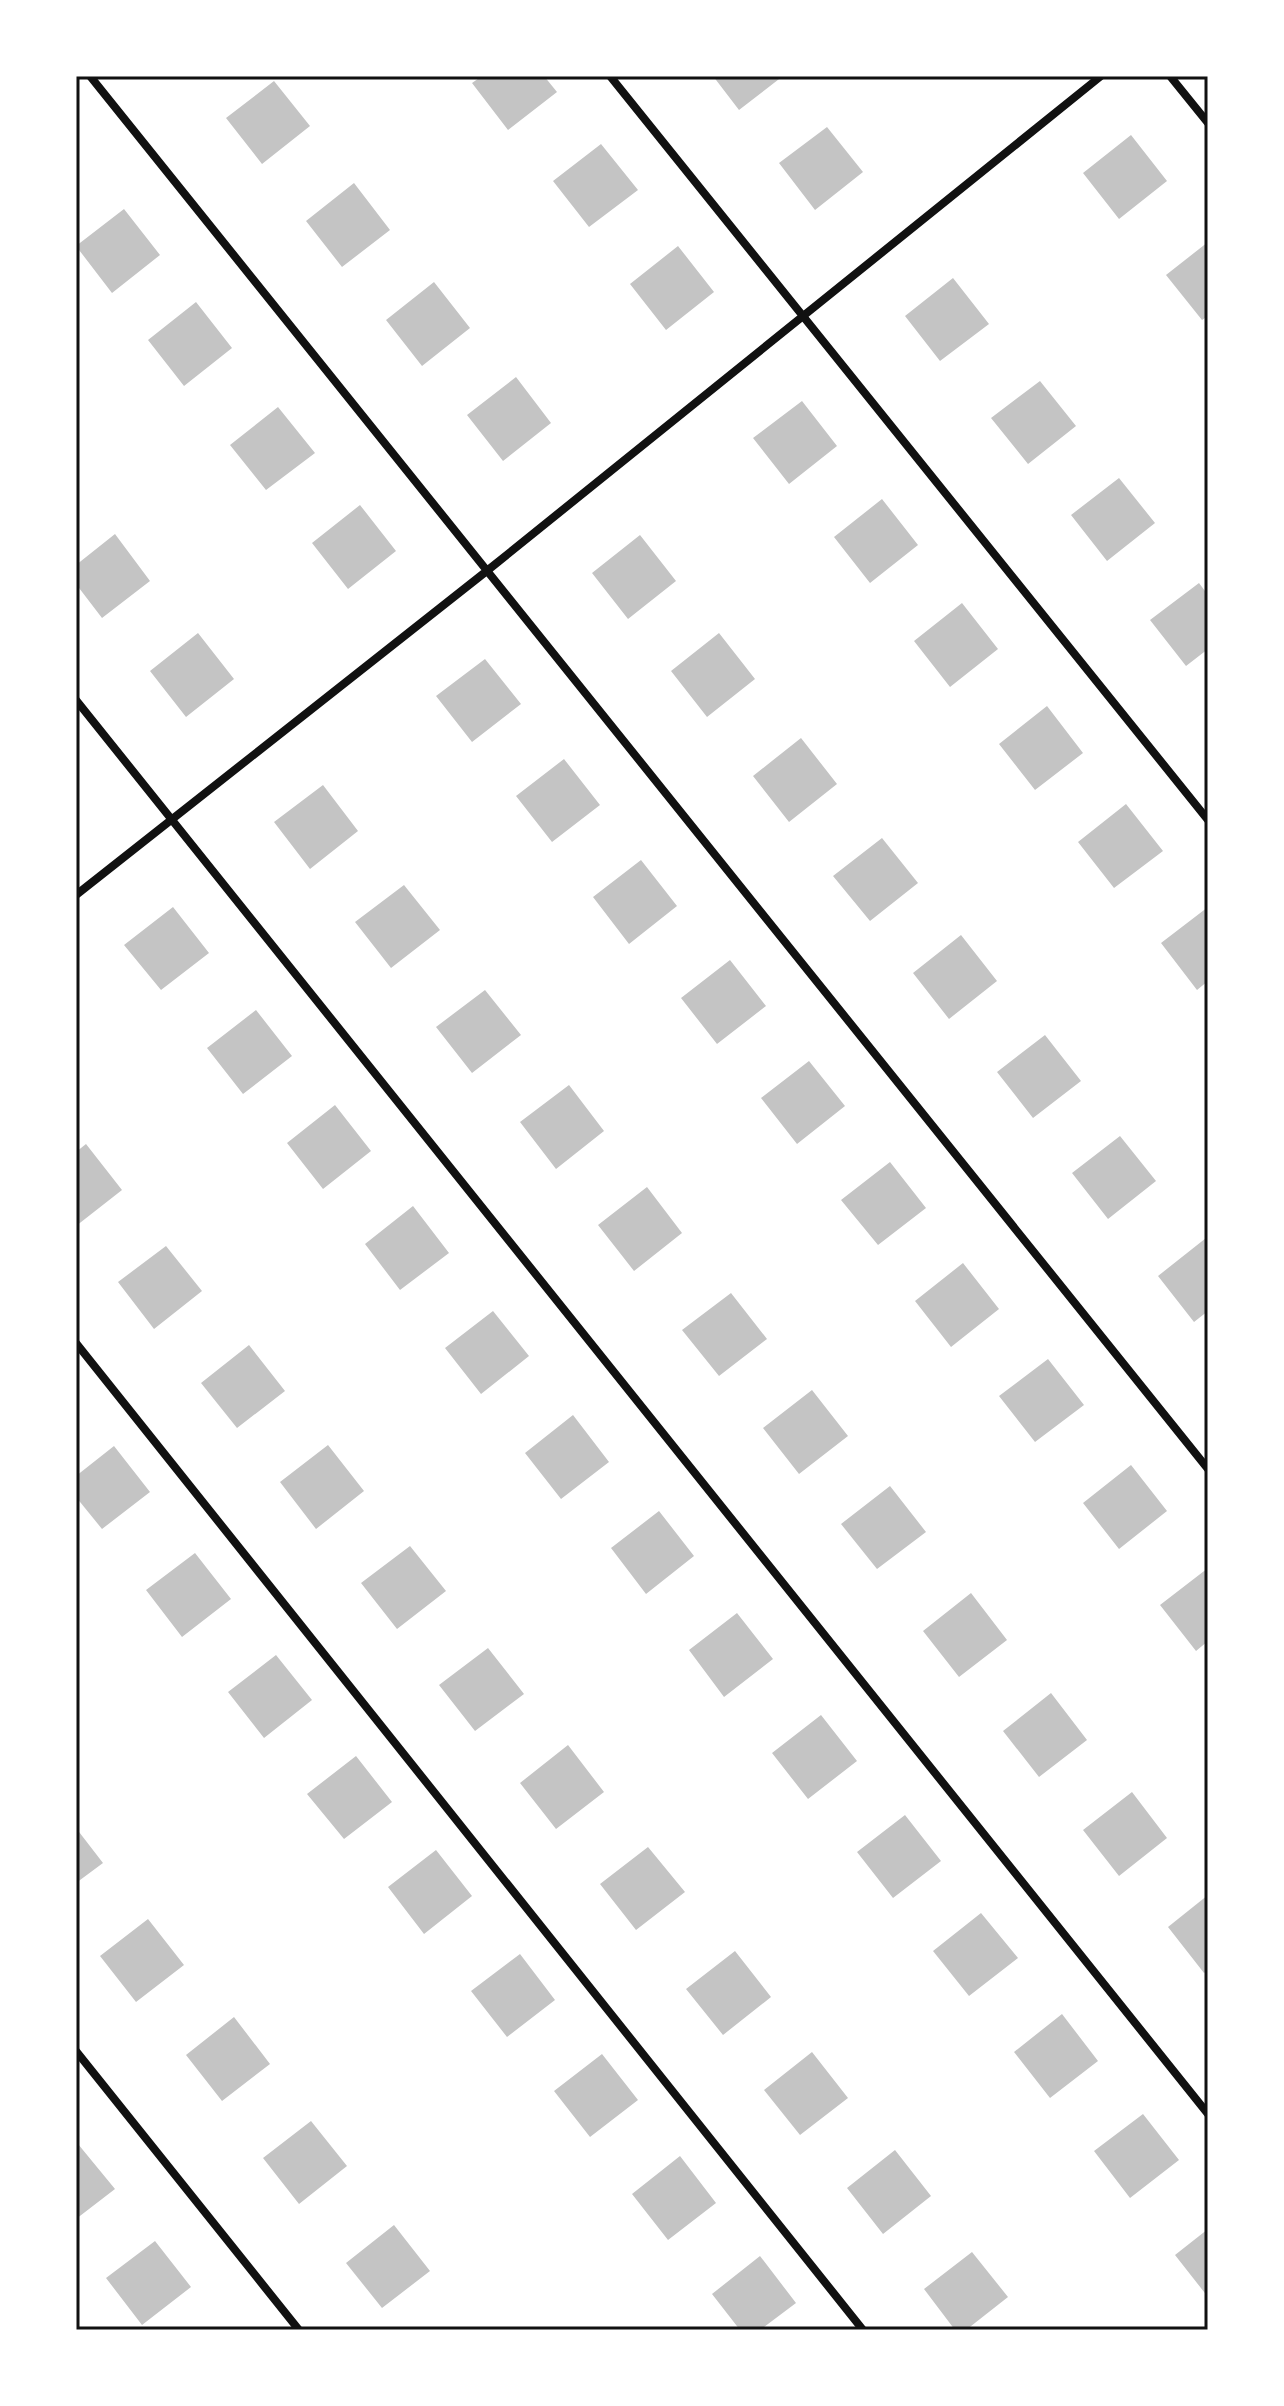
<svg xmlns="http://www.w3.org/2000/svg" width="1284" height="2406" viewBox="0 0 1284 2406" font-family="'PT Sans Narrow',sans-serif">
	<rect width="100%" height="100%" fill="#fff"/>
	<path fill="#c4c4c4" d="M482 76H544L557 92 508 130 472 83Z
		M713 76H783L739 110Z
		M274 81 310 126 262 164 226 118Z
		M827 127 863 172 815 210 779 163Z
		M1131 135 1167 181 1119 219 1083 173Z
		M601 144 638 190 589 227 553 181Z
		M354 183 390 230 342 267 306 221Z
		M124 209 160 255 112 293 76 246Z
		M1208 242V316L1202 320 1166 275Z
		M678 246 714 292 666 330 630 284Z
		M953 278 989 324 940 361 905 316Z
		M434 282 470 328 422 366 386 320Z
		M196 302 232 348 184 386 148 340Z
		M516 377 551 423 503 461 467 415Z
		M1040 381 1076 426 1028 464 991 418Z
		M802 401 837 446 789 484 753 438Z
		M278 407 315 453 266 490 230 445Z
		M1119 478 1155 523 1107 561 1071 515Z
		M882 499 918 545 870 583 834 537Z
		M360 505 396 551 348 589 312 543Z
		M115 534 150 581 102 618 76 584V565Z
		M640 535 676 581 628 619 592 573Z
		M1199 583 1208 595V649L1186 666 1150 620Z
		M962 603 998 649 950 687 914 641Z
		M198 633 234 679 186 717 150 671Z
		M719 633 755 679 707 717 671 671Z
		M485 659 521 704 472 742 436 696Z
		M1047 706 1083 753 1035 790 999 744Z
		M801 738 837 784 789 822 753 776Z
		M564 759 600 805 552 842 516 796Z
		M323 785 358 831 310 869 274 822Z
		M1126 804 1163 851 1114 888 1078 842Z
		M882 838 918 883 870 921 833 876Z
		M641 860 677 906 629 944 593 897Z
		M404 885 440 930 391 968 355 922Z
		M173 907 209 953 161 990 124 945Z
		M1208 907V981L1197 990 1161 943Z
		M961 935 997 981 949 1019 913 973Z
		M730 960 766 1006 717 1044 681 998Z
		M485 990 521 1035 472 1073 436 1027Z
		M256 1010 292 1056 243 1094 207 1048Z
		M1045 1035 1081 1081 1033 1118 997 1072Z
		M809 1061 845 1106 797 1144 761 1098Z
		M569 1085 604 1131 556 1169 520 1122Z
		M335 1105 371 1151 323 1189 287 1143Z
		M1120 1136 1156 1181 1108 1219 1072 1173Z
		M86 1144 122 1190 76 1226V1152Z
		M890 1162 926 1208 878 1245 841 1200Z
		M647 1187 682 1233 634 1271 598 1225Z
		M413 1206 449 1253 400 1290 365 1244Z
		M1206 1238 1208 1311 1194 1322 1158 1276Z
		M166 1246 202 1291 154 1329 118 1282Z
		M963 1263 999 1309 951 1347 915 1301Z
		M731 1293 767 1339 719 1376 682 1330Z
		M493 1311 529 1356 481 1394 445 1348Z
		M249 1345 285 1391 237 1428 201 1383Z
		M1048 1359 1084 1405 1035 1442 999 1396Z
		M812 1390 848 1436 799 1474 763 1428Z
		M573 1415 609 1462 561 1499 525 1453Z
		M328 1445 364 1491 316 1529 280 1482Z
		M114 1446 150 1492 102 1529 76 1497V1476Z
		M1131 1465 1167 1511 1119 1549 1083 1503Z
		M890 1486 926 1532 877 1569 841 1524Z
		M659 1511 694 1556 646 1594 611 1548Z
		M410 1546 446 1591 397 1629 361 1583Z
		M195 1553 231 1599 182 1637 146 1590Z
		M1208 1568V1641L1196 1651 1160 1605Z
		M971 1593 1007 1640 959 1677 923 1631Z
		M737 1613 773 1659 724 1697 689 1650Z
		M488 1648 524 1694 475 1731 439 1685Z
		M276 1655 312 1700 264 1738 228 1692Z
		M1051 1693 1087 1740 1039 1777 1003 1731Z
		M821 1715 857 1761 808 1799 772 1753Z
		M568 1745 604 1792 556 1829 520 1783Z
		M356 1756 392 1802 344 1839 307 1794Z
		M1132 1792 1167 1838 1119 1876 1083 1830Z
		M905 1815 941 1861 893 1898 857 1852Z
		M76 1828 103 1863 76 1883Z
		M648 1847 685 1892 636 1930 600 1884Z
		M436 1850 472 1896 424 1934 388 1887Z
		M1208 1895V1970L1204 1973 1168 1927Z
		M981 1913 1018 1958 969 1996 933 1951Z
		M148 1919 184 1965 136 2002 100 1956Z
		M735 1951 771 1997 723 2035 686 1989Z
		M520 1954 555 2000 507 2037 471 1991Z
		M1062 2014 1098 2061 1050 2098 1014 2052Z
		M234 2017 270 2064 222 2101 186 2055Z
		M812 2052 848 2098 800 2135 764 2090Z
		M602 2054 638 2100 590 2137 554 2091Z
		M1143 2114 1179 2160 1130 2198 1094 2151Z
		M311 2121 347 2166 299 2204 263 2158Z
		M78 2144 115 2189 76 2219V2146Z
		M895 2150 931 2196 883 2234 847 2188Z
		M680 2156 716 2203 668 2240 632 2194Z
		M394 2225 430 2271 382 2308 346 2263Z
		M1208 2229V2297L1175 2255Z
		M155 2241 191 2287 142 2325 106 2278Z
		M972 2252 1008 2297 966 2330H955L924 2289Z
		M760 2256 796 2303 760 2330H740L712 2294Z"/>
	<g fill="none" stroke-linecap="round" stroke-linejoin="round">
		<path stroke="#111" stroke-width="8" d="M90 76 1208 1469
			M610 76 1208 820
			M1170 76 1208 123
			M76 700 1208 2114
			M76 895 488 570 1101 76
			M76 1343 863 2330
			M76 2051 299 2330"/>
	</g>
	<rect width="1284" height="2406" fill="none" stroke="#ffffff" stroke-width="156"/>
	<rect x="78" y="78" width="1128" height="2250" fill="none" stroke="#111" stroke-width="3"/>
</svg>
